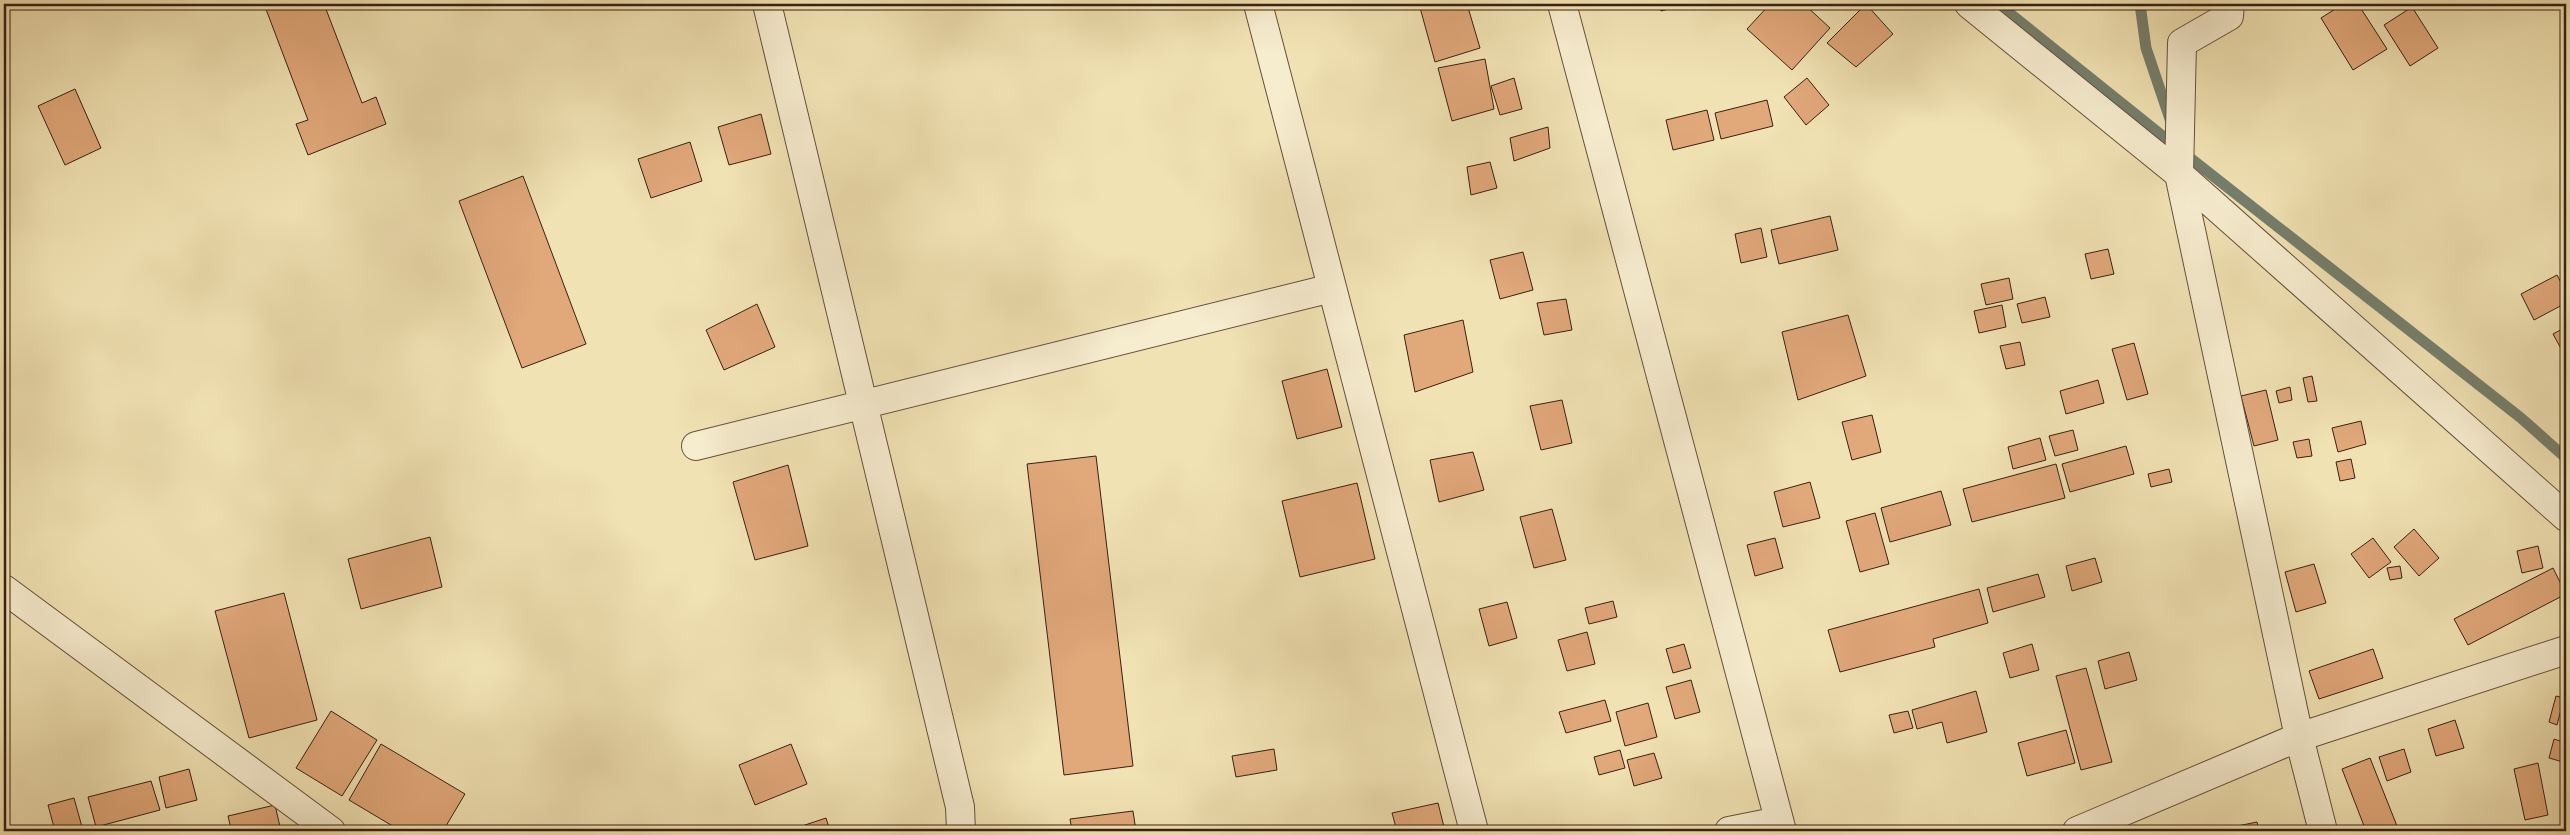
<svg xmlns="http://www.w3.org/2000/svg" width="2570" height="835" viewBox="0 0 2570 835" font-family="'EB Garamond',serif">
	<rect width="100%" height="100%" fill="#f1e2b3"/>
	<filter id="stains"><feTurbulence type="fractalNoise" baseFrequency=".004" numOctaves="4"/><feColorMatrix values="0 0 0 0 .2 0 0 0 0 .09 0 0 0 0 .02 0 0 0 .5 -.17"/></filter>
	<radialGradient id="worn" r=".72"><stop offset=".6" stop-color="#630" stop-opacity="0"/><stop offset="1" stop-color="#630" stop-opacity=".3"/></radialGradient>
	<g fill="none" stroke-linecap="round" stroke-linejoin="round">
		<path stroke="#747f6c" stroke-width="11" d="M1998 4 2180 150 2521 418 2566 458
			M2140 4 2146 48 2172 125"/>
	</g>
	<path fill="#e1a87a" stroke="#382013" d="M264 4H324L362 103 376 97 386 124 308 155 296 124 308 120Z
		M1419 4H1467L1480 48 1435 62Z
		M1660 4H1688L1661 11Z
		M1770 4H1804L1830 28 1792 70 1747 29Z
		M1866 4 1893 34 1856 67 1827 43Z
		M2343 4H2358L2387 49 2353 70 2321 18Z
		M2412 7 2438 48 2410 66 2384 25Z
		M1485 59 1494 109 1452 121 1438 68Z
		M1514 78 1522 109 1500 115 1491 86Z
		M1807 78 1829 105 1806 125 1784 97Z
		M75 89 101 148 65 165 38 106Z
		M1767 100 1773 126 1721 139 1715 113Z
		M1707 110 1714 140 1673 150 1666 120Z
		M761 114 771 154 729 165 718 127Z
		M1548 127 1550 148 1514 161 1510 138Z
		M690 142 702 181 651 198 638 159Z
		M1490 162 1497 188 1471 195 1467 167Z
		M523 176 586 344 522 368 459 201Z
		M1830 216 1838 250 1779 264 1771 230Z
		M1761 228 1767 257 1741 263 1735 234Z
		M2108 249 2114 274 2091 279 2085 254Z
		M1523 252 1533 290 1500 299 1490 260Z
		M2557 275 2566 292V303L2534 320 2521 294Z
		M2009 278 2013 299 1986 305 1981 284Z
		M2045 297 2050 317 2022 323 2017 304Z
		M1566 299 1572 330 1544 335 1537 303Z
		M757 304 775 347 724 370 706 330Z
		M2002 305 2006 327 1979 333 1974 311Z
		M1848 315 1866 376 1798 400 1782 332Z
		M1463 320 1473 372 1415 392 1404 335Z
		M2566 327V353L2564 354 2553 334Z
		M2020 342 2025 365 2006 369 2000 346Z
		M2134 343 2148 394 2127 400 2112 349Z
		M1327 369 1342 427 1297 439 1282 381Z
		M2312 376 2317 401 2308 402 2303 378Z
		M2098 380 2104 403 2066 414 2060 391Z
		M2290 387 2292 400 2279 403 2276 391Z
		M2266 390 2278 440 2254 446 2241 396Z
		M1562 400 1572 443 1541 450 1530 406Z
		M1872 415 1881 452 1852 460 1842 422Z
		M2361 421 2366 444 2338 452 2332 428Z
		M2073 430 2078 450 2055 456 2049 436Z
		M2040 438 2046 460 2013 469 2008 447Z
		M2309 439 2312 456 2297 458 2293 442Z
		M2126 446 2134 474 2070 492 2062 464Z
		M1473 452 1484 490 1439 502 1430 460Z
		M1096 456 1133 766 1064 775 1027 464Z
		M2351 459 2355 478 2340 481 2336 462Z
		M2056 464 2065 498 1972 522 1963 489Z
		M788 465 808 546 755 560 733 482Z
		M2169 469 2172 482 2151 487 2148 474Z
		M1810 482 1820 518 1783 527 1774 492Z
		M1357 483 1375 559 1300 577 1282 501Z
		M1941 491 1951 525 1890 542 1881 508Z
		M1552 509 1566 560 1534 568 1520 517Z
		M1875 513 1889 564 1860 572 1846 521Z
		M2414 529 2439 558 2419 576 2394 547Z
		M430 537 442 587 361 609 348 559Z
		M1775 538 1783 568 1755 576 1747 545Z
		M2373 538 2391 562 2369 578 2351 554Z
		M2538 546 2543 568 2522 573 2517 551Z
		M2095 558 2102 582 2072 591 2066 566Z
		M2314 564 2326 603 2296 612 2285 572Z
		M2400 566 2402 578 2390 580 2387 568Z
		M2553 568 2566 594 2468 645 2454 619Z
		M2038 574 2045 597 1993 612 1987 588Z
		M1979 589 1988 623 1933 639 1935 647 1840 672 1828 630Z
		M284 593 317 720 249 738 215 611Z
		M1613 601 1617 617 1589 624 1585 608Z
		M1507 602 1517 638 1489 646 1479 609Z
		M1587 632 1595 664 1567 671 1558 640Z
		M1684 644 1691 668 1673 673 1666 649Z
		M2032 644 2039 670 2010 678 2003 653Z
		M2373 649 2383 678 2319 699 2309 671Z
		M2129 652 2137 680 2105 689 2098 661Z
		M2086 668 2112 762 2081 770 2056 676Z
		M1691 680 1700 712 1675 719 1666 687Z
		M1976 691 1987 732 1947 743 1942 722 1917 729 1912 710Z
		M2556 696 2564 698 2557 725 2549 722Z
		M1605 700 1611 721 1566 733 1559 712Z
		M1648 703 1657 737 1625 746 1616 712Z
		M331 711 377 740 342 796 296 768Z
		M1908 711 1913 728 1894 733 1889 715Z
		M2455 720 2464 748 2436 756 2428 729Z
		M2066 730 2075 763 2027 776 2018 743Z
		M2554 739 2566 743 2563 762 2549 758Z
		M381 744 465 794 443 831H401L349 800Z
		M791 744 807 784 755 805 739 765Z
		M1274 749 1277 770 1236 777 1232 756Z
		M2404 749 2411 772 2387 781 2379 757Z
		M1620 750 1625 768 1599 775 1594 757Z
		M1654 753 1662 778 1634 786 1627 760Z
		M2370 758 2399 831H2366L2342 769Z
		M2538 763 2548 815 2525 820 2514 769Z
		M189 769 197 800 166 808 159 777Z
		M151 781 160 810 96 827 88 797Z
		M74 798 82 827 55 831 48 805Z
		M1438 803 1445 831H1397L1392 813Z
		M275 805 281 831H223L231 829 228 816Z
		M1133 811 1136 831H1072L1070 819Z
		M826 818 830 831H787Z
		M2257 822 2259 831H2213Z"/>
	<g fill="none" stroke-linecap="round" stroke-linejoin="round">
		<g stroke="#66503b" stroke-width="30">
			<path id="minor" d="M767 4 960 807 961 831
				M1258 4 1474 831
				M1562 4 1782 831
				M1969 4 2179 174 2566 517
				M2230 4 2229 16 2182 43 2179 174 2299 737 2323 831
				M696 446 1332 288
				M4 589 331 831
				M1729 831 1779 821
				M2077 831 2299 737 2566 650"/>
		</g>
		<use href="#minor" stroke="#f6ecce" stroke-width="28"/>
	</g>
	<rect width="2570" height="835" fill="none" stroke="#f1e2b3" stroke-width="20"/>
	<rect x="5" y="5" width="2560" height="825" fill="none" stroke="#382013" stroke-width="2.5"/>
	<rect x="10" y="10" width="2550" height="815" fill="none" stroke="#382013"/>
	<rect width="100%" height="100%" filter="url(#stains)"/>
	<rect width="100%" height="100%" fill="url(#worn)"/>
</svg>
